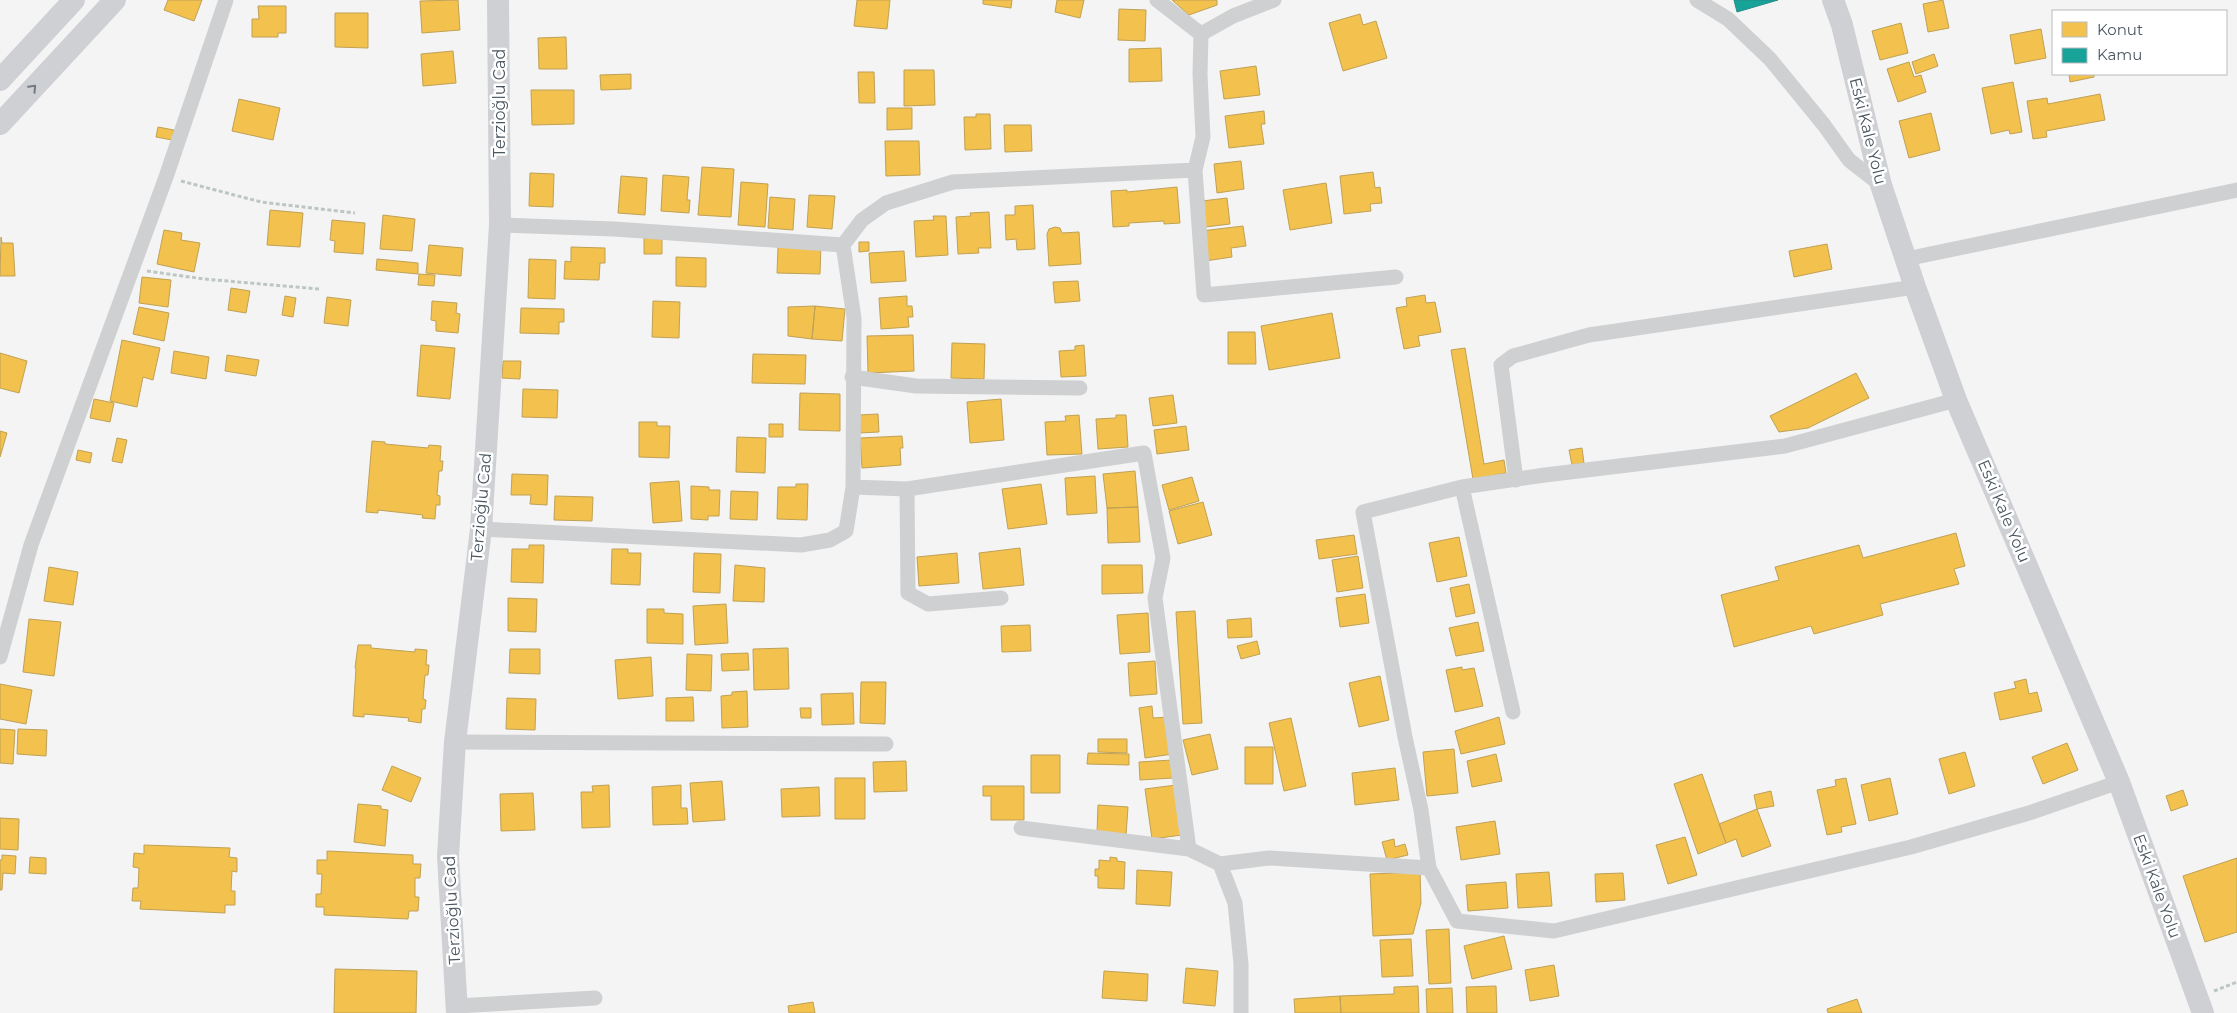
<svg xmlns="http://www.w3.org/2000/svg" width="2237" height="1013" viewBox="0 0 2237 1013" font-family="Montserrat,sans-serif">
	<rect width="100%" height="100%" fill="#f4f4f4"/>
	<path fill="#f2c14e" stroke="#c0a154" d="M168 0H202L194 21 164 10Z
		M458 0 460 30 422 33 420 1Z
		M857 0H890L887 29 854 26Z
		M983 0H1012L1011 8 983 4Z
		M1057 0H1084L1080 18 1055 12Z
		M1172 0H1217V5L1189 15Z
		M1943 0 1949 28 1928 32 1923 4Z
		M258 6H286V33H278V37H252V19H259Z
		M1119 9 1146 10 1145 41 1118 40Z
		M335 13H368V48L335 47Z
		M1360 14 1363 25 1376 21 1387 58 1343 71 1329 23Z
		M1901 23 1908 53 1880 60 1872 31Z
		M2041 29 2046 58 2015 64 2010 35Z
		M566 37 567 69H539L538 38Z
		M1161 48 1162 81 1129 82V49Z
		M453 51 456 83 423 86 421 54Z
		M1934 54 1938 66 1916 74 1912 62Z
		M1909 62 1914 77 1921 75 1926 92 1898 102 1887 69Z
		M1256 66 1260 95 1224 99 1220 71Z
		M904 70H934L935 105 904 106Z
		M858 72H874L875 103H859Z
		M631 74V89L601 90 600 75Z
		M2069 74H2094V77L2070 82Z
		M2013 82 2022 132 2010 134 2009 130 1991 134 1982 88Z
		M531 90H574V124L532 125Z
		M2100 94 2105 120 2046 131 2047 137 2033 139 2027 101 2047 98 2048 104Z
		M239 99 280 108 273 140 232 131Z
		M887 108H912V129L887 130Z
		M1264 111 1265 124H1261L1264 144 1229 148 1225 116Z
		M1931 113 1940 150 1909 158 1899 121Z
		M976 114H990L991 149 965 150 964 117H976Z
		M1004 125H1031L1032 151 1005 152Z
		M158 127 174 130 172 140 156 137Z
		M885 141H919L920 175 886 176Z
		M1241 161 1244 189 1217 193 1214 164Z
		M702 167 734 169 731 217 698 215Z
		M1373 172 1375 188 1380 187 1382 203 1370 204 1371 211 1344 214 1340 176Z
		M530 173 554 174 553 207 529 206Z
		M663 175 689 177 687 200H690L689 213 661 211Z
		M621 176 647 178 645 215 618 213Z
		M741 182 768 184 765 227 738 225Z
		M1326 183 1332 223 1290 230 1283 190Z
		M1177 187 1180 223 1164 224V221L1129 223V226L1113 227 1111 191 1127 190V192Z
		M809 195 835 196 832 229 807 227Z
		M770 197 795 199 793 230 768 228Z
		M1227 198 1230 224 1205 227 1202 201Z
		M1033 205 1035 249 1017 250 1016 239 1006 240 1005 215H1015V206Z
		M270 210 303 213 300 247 267 245Z
		M989 212 991 248H978L979 253 958 254 956 217 971 216 970 213Z
		M383 215 415 219 412 251 380 249Z
		M933 216H946L948 255 916 257 914 221 934 220Z
		M332 220 365 223 363 254 334 252 335 241 330 240Z
		M1243 226 1246 246 1231 248 1232 257 1205 261 1201 231Z
		M1055 227 1060 228 1062 233 1079 232 1081 264 1049 266 1047 234 1049 229Z
		M164 230 182 233 181 240 200 243 194 272 157 264Z
		M1 237 2 243H13L15 276H0Z
		M644 238 662 239V254H644Z
		M859 242H869V251L859 252Z
		M821 244 820 274 777 273 778 247Z
		M1827 244 1832 269 1794 277 1789 251Z
		M429 245 463 248 461 276 426 273Z
		M571 247 605 248V263H600L599 280 564 279 565 261 571 262Z
		M904 251 906 281 871 283 869 253Z
		M676 257 706 258V287L676 286Z
		M377 259 418 263V274L376 270Z
		M529 259 556 260 555 299 528 298Z
		M419 274 435 275 434 286 418 285Z
		M142 277 171 280 168 307 139 303Z
		M1078 281 1080 301 1055 303 1053 282Z
		M231 288 250 291 246 313 228 310Z
		M1425 295 1426 303 1435 302 1441 332 1418 336 1420 346 1404 349 1396 308 1407 306 1406 298Z
		M285 296 296 298 293 317 282 315Z
		M907 296V306H912L913 317H908L909 327 881 329 879 298Z
		M327 297 351 300 348 326 324 323Z
		M432 301 457 303 456 313 460 314 458 333 436 331V321L431 320Z
		M653 301 680 302 679 338 652 337Z
		M815 306 845 309 842 341 812 339Z
		M815 306 812 339 788 336V307Z
		M139 307 169 313 164 341 133 334Z
		M521 308 564 309V322H559V334L520 333Z
		M1332 313 1340 358 1269 370 1261 326Z
		M1228 332H1255L1256 364H1228Z
		M913 335 914 371 868 373 867 336Z
		M122 340 160 348 153 380 143 377 137 407 110 401Z
		M952 343 985 344 984 379 951 378Z
		M421 345 455 348 450 399 417 396Z
		M1084 345 1086 376 1061 377 1059 351 1075 350V346Z
		M1465 348 1484 464 1504 460 1506 473 1473 479 1451 350Z
		M174 351 209 357 206 379 171 373Z
		M0 353 27 361 19 393 0 388Z
		M753 354 806 355 805 384 752 383Z
		M227 355 259 360 256 376 225 371Z
		M503 361H521L520 379 502 378Z
		M1856 373 1869 398 1808 428 1779 432 1770 416Z
		M523 389 558 390 557 418 522 417Z
		M800 393 840 394V431L799 430Z
		M1173 395 1177 423 1153 426 1149 398Z
		M94 399 114 403 110 422 90 418Z
		M1001 399 1004 440 970 443 967 402Z
		M878 414 879 432 859 433V415Z
		M1079 415 1082 454 1047 455 1045 422 1066 421 1065 416Z
		M1116 415H1126L1128 447 1098 449 1096 419 1116 418Z
		M639 422H657V426H670L669 458 639 457Z
		M769 424H783V437H769Z
		M1186 426 1189 450 1157 454 1154 430Z
		M0 431 7 433 0 457Z
		M902 436 903 448H900L901 465 862 468 860 438Z
		M737 437 766 438 765 473 736 472Z
		M117 438 127 440 122 463 112 461Z
		M372 441 385 442V444L428 448 429 445 441 446 440 461H443L442 471H439L437 495 440 496V505H436L435 519 422 518 423 515 378 510V513L366 512Z
		M1582 448 1584 463 1572 465 1569 450Z
		M78 450 92 453 90 463 76 460Z
		M1135 471 1138 507 1107 508 1103 474Z
		M512 474 548 475 547 505 530 504 531 495H511Z
		M1095 476 1097 513 1067 515 1065 478Z
		M1192 477 1199 501 1169 510 1162 485Z
		M679 481 682 521 653 523 650 483Z
		M796 484H808L807 520 777 519 778 487H796Z
		M1041 484 1047 524 1008 529 1002 489Z
		M691 486 709 487V490H720L719 516H708V520L691 519Z
		M731 491 758 492 757 520 730 519Z
		M555 496 593 497 592 521 554 520Z
		M1203 502 1212 535 1178 544 1169 511Z
		M1138 507 1140 542 1108 543 1107 508Z
		M1956 533 1965 566 1954 569 1959 584 1880 604 1883 615 1814 634 1811 626 1734 647 1721 595 1779 580 1775 567 1859 545 1863 558Z
		M1354 535 1357 554 1319 559 1316 540Z
		M1459 537 1467 576 1437 582 1429 543Z
		M529 545H544L543 583 511 582 512 549H529Z
		M1020 548 1024 585 983 589 979 553Z
		M612 549H628V553H641L640 585 611 584Z
		M694 553 721 554 720 593 693 592Z
		M957 553 959 583 919 586 917 557Z
		M1358 556 1363 588 1337 592 1332 560Z
		M735 565 765 568 764 602 733 601Z
		M1102 565H1142L1143 593 1102 594Z
		M49 567 78 572 73 605 44 601Z
		M1469 584 1475 613 1456 617 1450 588Z
		M1365 594 1369 623 1340 627 1336 598Z
		M508 598 537 599 536 632 508 631Z
		M726 604 728 643 695 645 693 606Z
		M647 609H664V613L683 614V644L647 643Z
		M1195 611 1202 723 1183 724 1176 612Z
		M1148 613 1150 652 1120 654 1117 615Z
		M1251 618 1252 637 1228 638 1227 620Z
		M29 619 61 622 54 676 23 672Z
		M1478 622 1484 651 1456 656 1449 628Z
		M1030 625 1031 651 1002 652 1001 626Z
		M1257 641 1260 654 1241 659 1237 646Z
		M358 645H371V648L415 652V649L427 650 426 665H429L428 675H425L423 699 426 700 425 709H422L421 723 408 721 409 718 364 714V717L353 716 356 668H355Z
		M788 648 789 689 754 690 753 649Z
		M510 649H540V674L509 673Z
		M748 653 749 670 722 671 721 654Z
		M687 654 712 655 711 691 686 690Z
		M651 657 653 696 618 699 615 660Z
		M1155 661 1157 694 1130 696 1128 663Z
		M1462 667V670L1474 668 1483 706 1455 712 1446 670Z
		M1380 676 1389 720 1359 727 1349 683Z
		M2026 679 2029 694 2037 692 2042 711 2000 720 1994 693 2016 688 2014 682Z
		M861 682H886L885 724 860 723Z
		M0 684 32 690 26 724 0 719Z
		M747 691 748 727 722 728 721 696 732 695V692Z
		M853 693 854 724 822 725 821 694Z
		M693 697 694 721H666V698Z
		M507 698 536 699 535 730 506 729Z
		M1152 706 1153 718 1168 717 1173 754 1145 758 1139 708Z
		M800 708H811V718H801Z
		M1499 717 1505 744 1461 754 1455 731Z
		M1291 718 1306 786 1284 791 1269 723Z
		M0 729 15 730 13 764 0 763Z
		M18 729 47 730 46 756 17 754Z
		M1210 734 1218 769 1192 775 1183 740Z
		M1098 739H1127V753L1098 752Z
		M2067 743 2078 770 2043 784 2032 757Z
		M1245 747H1273V784H1245Z
		M1454 749 1458 793 1427 796 1423 752Z
		M1965 752 1975 786 1949 794 1939 759Z
		M1088 753 1129 754V765L1087 764Z
		M1496 754 1502 781 1472 787 1467 761Z
		M1031 755H1060V793H1031Z
		M1172 760 1173 778 1140 780 1139 762Z
		M906 761 907 791 874 792 873 762Z
		M392 766 421 778 411 802 382 790Z
		M1395 768 1399 800 1355 805 1352 773Z
		M1702 774 1726 843 1698 854 1674 784Z
		M835 778H865V819H835Z
		M1846 778 1856 824 1841 827 1842 832 1827 835 1817 790 1836 786 1835 780Z
		M1890 778 1898 814 1869 821 1861 785Z
		M722 781 725 820 693 822 690 783Z
		M609 785 610 827 582 828 581 792H593L592 786Z
		M681 785V808H687L688 824 653 825 652 787Z
		M1176 785 1182 835 1152 839 1145 789Z
		M983 786H1024V820H991V796H983Z
		M819 787 820 816 782 817 781 789Z
		M2183 790 2188 805 2171 811 2166 796Z
		M1771 791 1774 806 1757 809 1754 795Z
		M533 793 535 830 501 831 500 794Z
		M358 804 381 806V809L388 810 385 846 354 842Z
		M1098 805 1128 807 1126 835 1097 833Z
		M1757 809 1771 846 1742 857 1736 839 1726 843 1719 824Z
		M0 818 19 819 18 850 0 849Z
		M1495 821 1500 854 1461 860 1456 827Z
		M1685 837 1697 875 1668 884 1656 845Z
		M1394 839 1395 847 1405 844 1408 855 1387 860 1382 842Z
		M144 845 230 848 229 857 237 858V872L232 871 231 891H235V905H225V913L140 909 141 901H132L133 888H138L139 868 133 867 134 853 144 854Z
		M327 851 413 855V864H421L420 878H415V897H419L418 911H409L408 919 324 915V907H316V894H321L322 874H317V860H327Z
		M2 855 16 856 15 874 3 873 2 890H0V860H2Z
		M30 857 46 858V874L29 873Z
		M1110 857 1117 858V861L1125 862 1124 889 1098 888V876H1095V869H1099V860L1110 861Z
		M2237 858V932L2205 942 2183 876Z
		M1137 870 1172 872 1170 906 1136 904Z
		M1420 872 1421 903 1413 934 1373 936 1370 874Z
		M1549 872 1552 906 1518 908 1516 874Z
		M1623 873 1625 900 1596 902 1595 874Z
		M1506 882 1508 908 1468 911 1466 885Z
		M1449 929 1451 983 1429 984 1426 930Z
		M1504 936 1512 969 1472 979 1464 946Z
		M1411 939 1413 976 1382 977 1380 940Z
		M1554 965 1559 996 1530 1001 1525 970Z
		M1186 968 1218 971 1215 1006 1183 1003Z
		M335 969 417 971 416 1013H334Z
		M1104 971 1148 974 1147 1001 1102 998Z
		M1418 986 1419 1013H1341L1340 996 1394 994V987Z
		M1496 986 1497 1013H1467L1466 987Z
		M1452 988 1453 1013H1427L1426 989Z
		M1340 996 1341 1013H1295L1294 999Z
		M1857 999 1862 1013H1828L1827 1009Z
		M813 1002 815 1013H789L788 1006Z"/>
	<path fill="#17a398" stroke="#268c88" d="M1734 0H1778L1737 12Z"/>
	<g fill="none" stroke-linecap="round" stroke-linejoin="round">
		<path stroke="#bcc7c4" stroke-width="3" stroke-dasharray="4 2.5" stroke-linecap="butt" d="M181 181 261 202 355 213
			M147 271 204 279 319 289
			M2214 991 2237 982"/>
		<path stroke="#ced0d2" stroke-width="15" d="M1157 0 1201 34
			M1697 0 1728 19 1770 59 1824 125 1849 160 1881 185
			M1195 170 1204 295 1396 277
			M500 225 614 229 843 245
			M1906 259 2237 190
			M852 377 916 386 1080 388
			M1956 400 1785 446 1545 475 1462 487 1363 512 1405 737 1421 810 1429 868 1457 921 1554 931 1911 847 2029 813 2119 782
			M1516 480 1501 365 1513 356 1589 335 1915 287
			M853 487 907 489 1144 453 1163 558 1155 598 1189 849
			M1462 487 1513 712
			M907 489 908 593 928 604 1001 598
			M481 529 801 545 830 540 846 531 853 487 854 318 843 245 862 220 886 203 953 182 1195 170 1203 137 1200 74 1201 34 1233 16 1274 0
			M0 657 31 545 166 177 226 0
			M455 742 886 744
			M1021 828 1189 849 1220 864 1235 903 1241 964V1013
			M1220 864 1269 858 1429 868
			M457 1006 595 998"/>
		<path stroke="#ced0d4" stroke-width="22" d="M1833 0 1842 25 1881 185 1915 287 1956 400 2119 782 2203 1013
			M0 80 74 0
			M0 124 115 0
			M457 1013 448 856 455 742 481 529 500 225 498 0"/>
	</g>
	<defs><path id="oneway-chevron" d="M-2-3.5L2.5 0L-2 3.5" fill="none" stroke-width="1.6" stroke-linecap="round" stroke-linejoin="round" transform="scale(1.25)"/></defs>
	<use stroke="#727b84" href="#oneway-chevron" transform="translate(33 88) rotate(-47)"/>
	<g text-anchor="middle" dominant-baseline="central" stroke-width="5" stroke-linejoin="round" paint-order="stroke">
		<g font-size="16" fill="#4a5661" stroke="#fff">
			<text transform="translate(499 103) rotate(-90)">Terzioğlu Cad</text>
			<text transform="translate(1868 131) rotate(76)">Eski Kale Yolu</text>
			<text transform="translate(481 507) rotate(-85)">Terzioğlu Cad</text>
			<text transform="translate(2004 511) rotate(67)">Eski Kale Yolu</text>
			<text transform="translate(2157 886) rotate(70)">Eski Kale Yolu</text>
			<text transform="translate(452 910) rotate(-93)">Terzioğlu Cad</text>
		</g>
	</g>
	<rect x="2052" y="10" width="175" height="65" fill="#ffffff" stroke="#b7bbc0"/>
	<rect x="2062" y="22" width="25" height="15" fill="#f2c14e" stroke="#b7bbc0"/>
	<text x="2097" y="35" font-size="15" fill="#4a5661">Konut</text>
	<rect x="2062" y="48" width="25" height="15" fill="#17a398" stroke="#b7bbc0"/>
	<text x="2097" y="60" font-size="15" fill="#4a5661">Kamu</text>
</svg>
